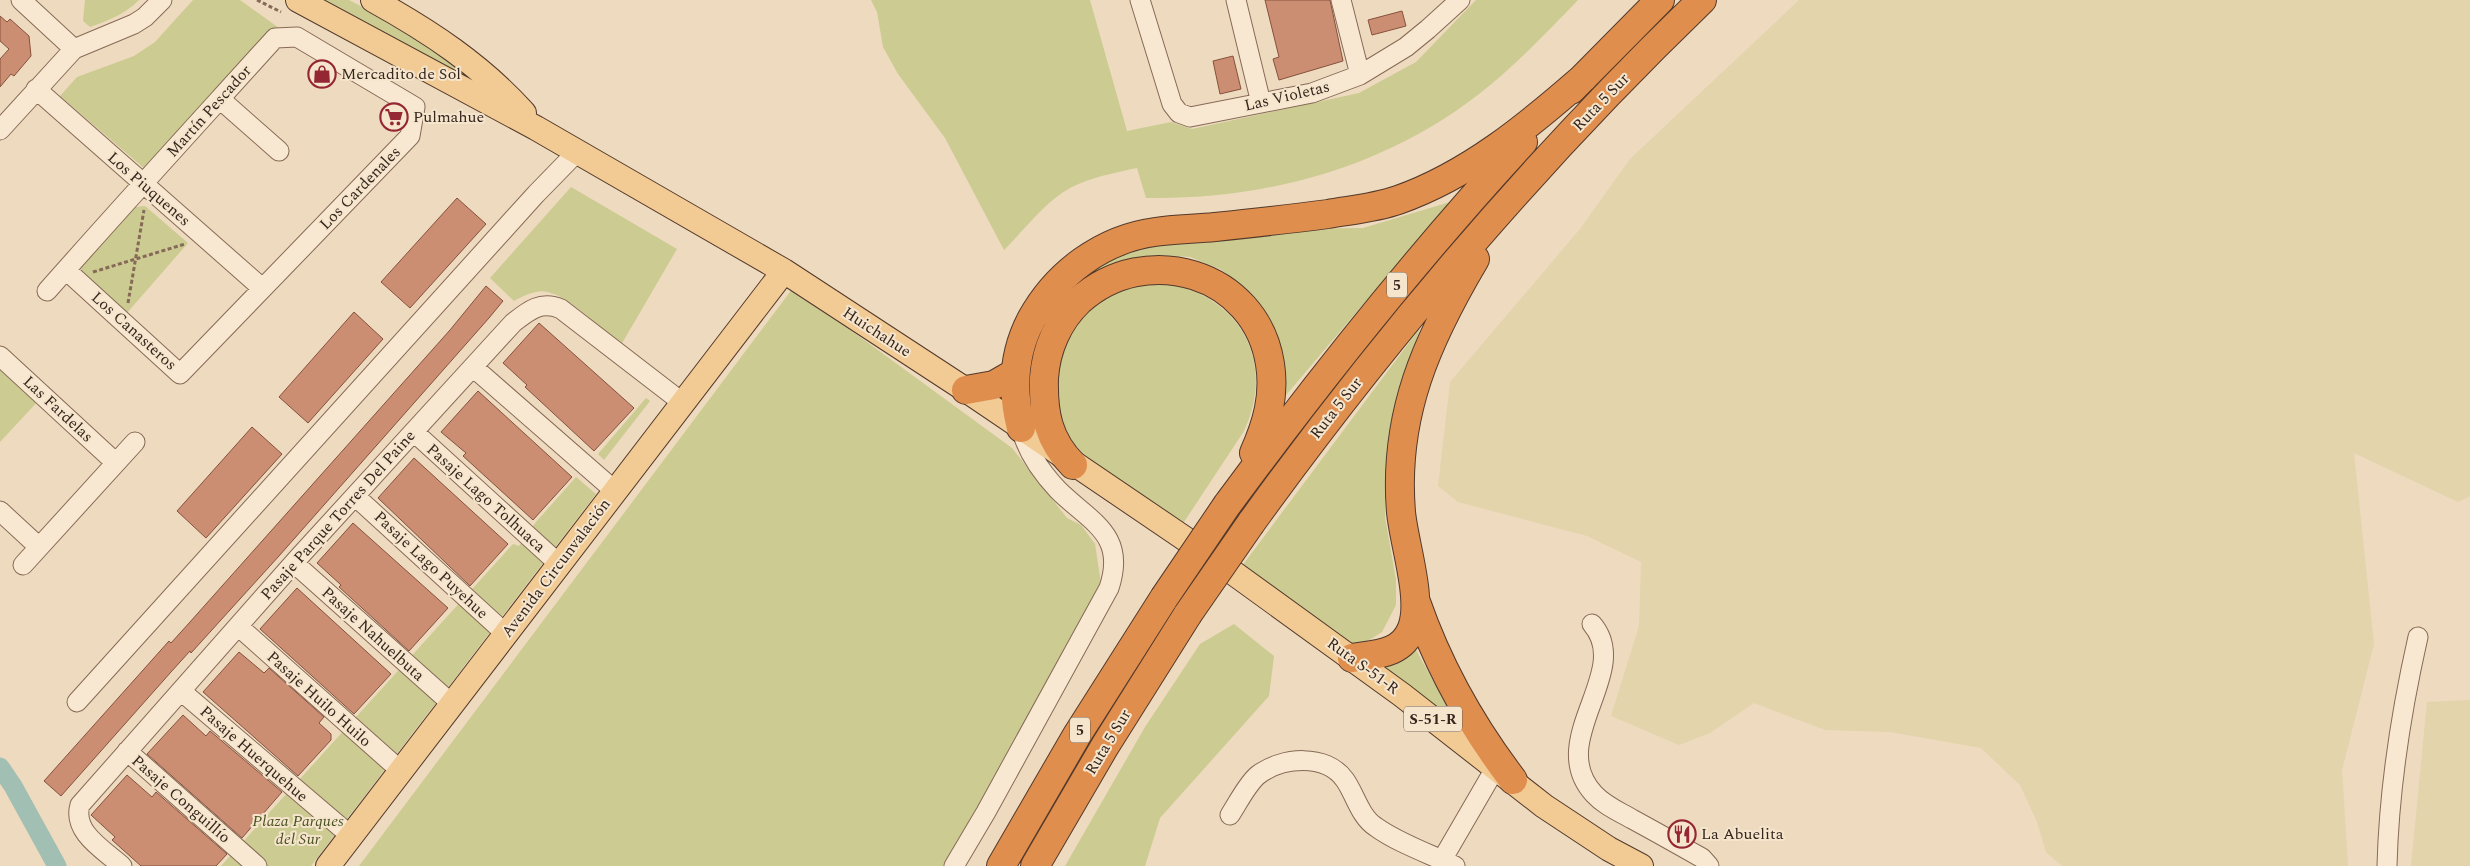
<svg xmlns="http://www.w3.org/2000/svg" width="2470" height="866" viewBox="0 0 2470 866" font-family="Spectral,serif">
	<rect width="100%" height="100%" fill="#eedabe"/>
	<path fill="#e3d4ab" d="M1799 0H2470V496L2458 502 2354 453 2374 644 2342 770 2348 866H2062L2046 852 2037 822 2020 785 1981 748 1890 732 1825 730 1754 703 1710 733 1679 745 1611 716 1639 626 1641 562 1587 536 1458 502 1438 486 1450 382 1580 229 1630 159Z
		M2470 700V866H2411L2427 702Z"/>
	<path fill="#cbcb92" d="M85 0H139C124 15 109 20 90 27L83 21Z
		M193 0H240L279 28 145 169 60 96 77 77 134 56 155 42Z
		M315 0H349L398 26 482 81 481 87Z
		M871 0H1090L1127 131 1171 122 1192 129 1359 93 1416 62 1476 0H1578C1546 33 1515 66 1479 94 1384 168 1265 200 1146 198L1137 168C1114 173 1091 177 1070 188 1047 200 1023 231 1004 250L945 138 898 74 883 47 877 12Z
		M571 187 677 249 621 345C601 329 572 298 548 292 537 289 523 296 514 301L490 278Z
		M1450 202 1281 401 1251 296 1222 270 1190 257 1161 255 1128 263 1059 308 1041 427 1022 411 1025 343 1089 264 1158 240 1283 229 1363 228Z
		M145 206 188 243 126 314 82 275 80 267 135 207Z
		M1158 282C1236 292 1278 357 1244 431L1184 522C1149 499 1106 479 1078 448 1043 411 1048 343 1085 309 1106 291 1131 283 1158 282Z
		M793 288 1012 448 1067 518 1081 525 1095 544 1103 597 951 866H359Z
		M1420 328 1396 407 1387 465 1385 517 1396 580V605L1382 632 1366 642 1352 644 1242 566Z
		M0 363 39 400 0 442Z
		M646 398 650 401 604 460 598 454Z
		M576 477 596 494 311 866H221L513 544 519 546 536 522Z
		M1234 624 1274 656 1269 696 1160 818 1145 866H1065L1145 727 1200 644Z
		M1416 650 1462 733 1381 669Z"/>
	<g fill="none" stroke-linecap="round" stroke-linejoin="round">
		<path stroke="#a1bfb3" stroke-width="19" d="M0 767 13 786 57 866"/>
	</g>
	<path fill="#cc8e73" stroke="#85513d" d="M1265 0H1330L1343 61 1279 80 1273 59 1279 57Z
		M1402 11 1406 26 1372 35 1368 20Z
		M0 16 7 22 10 19 29 36 31 56 14 76 11 74 0 87V59L9 49 0 41Z
		M1233 56 1241 89 1220 94 1213 61Z
		M457 198 486 224 410 308 381 282Z
		M486 286 503 301 489 318 279 556 191 653 190 651 171 672 61 796 44 781 169 641 171 643 190 622 450 330Z
		M354 312 383 339 308 423 279 397Z
		M539 323 634 408 594 451 525 387 527 385 503 363Z
		M478 391 572 477 533 520 463 456 466 453 441 432Z
		M252 427 282 454 206 538 177 511Z
		M414 458 508 544 470 586 378 498Z
		M353 523 448 608 409 651 339 587 341 585 317 563Z
		M297 588 391 674 354 714 260 629Z
		M239 652 264 673 269 668 324 717 319 723 331 734V740L298 776 203 692Z
		M183 715 206 736 210 731 282 792 242 838 147 754Z
		M127 775 152 797 156 792 227 854 216 866H141L112 840 115 837 91 815Z"/>
	<g fill="none" stroke-linecap="round" stroke-linejoin="round">
		<g stroke="#866a57" stroke-width="21">
			<path id="minor" d="M21 0 74 49
				M1140 0 1172 104 1179 113 1190 117 1312 93 1360 75 1406 47 1428 29 1460 0
				M1236 0 1261 103
				M1341 0 1360 75
				M36 89 262 288
				M220 99 279 151
				M0 130 74 49 134 24 145 17 162 0
				M47 291C122 206 199 122 275 38L297 37 415 107 410 136 180 374 66 270
				M0 356 116 463
				M473 367 615 491
				M414 432 559 564
				M355 496 506 634
				M0 511 39 547
				M294 563 452 704
				M23 565 135 442
				M1592 624C1634 672 1544 740 1594 794 1605 806 1620 812 1632 819 1656 832 1679 845 1702 858L1709 866
				M238 626 401 771
				M181 691 351 836
				M77 702 536 194 577 152
				M127 751 257 866
				M1230 815C1238 803 1247 784 1258 775 1282 757 1326 753 1345 780 1355 794 1360 817 1376 827 1398 843 1430 854 1455 866
				M1442 860 1496 767
				M122 866C104 850 72 832 80 805L299 557 513 323C528 311 541 300 561 309L683 403
				M954 866 986 812 1109 588C1127 534 1090 522 1058 490 1041 472 1027 452 1021 428
				M2387 866C2389 789 2401 712 2418 637"/>
		</g>
		<g stroke="#53392b" stroke-width="26">
			<path id="major" d="M298 0 536 128 784 271 966 390 1206 553 1402 695 1544 806 1609 849 1641 866
				M373 0C429 31 481 65 524 113
				M328 866 784 271"/>
		</g>
		<g stroke="#53392b" stroke-width="30">
			<path id="highway" d="M1571 90 1660 0
				M966 390 994 385 1013 374
				M1021 428C1011 389 1013 353 1032 318 1057 273 1103 239 1155 232 1175 229 1195 229 1215 227 1253 223 1290 219 1328 214 1351 210 1375 208 1398 200 1469 175 1528 126 1583 78
				M1073 465C1048 440 1043 413 1044 378 1046 349 1058 321 1079 301 1146 240 1256 273 1270 364 1275 396 1267 424 1254 453
				M1227 505C1320 379 1417 257 1523 142
				M1251 523C1386 336 1536 160 1702 0
				M1416 602C1439 668 1471 725 1513 780
				M1352 658C1375 654 1402 655 1412 628 1423 599 1404 544 1401 512 1393 415 1427 340 1475 259
				M1001 866 1077 735 1164 598
				M1035 866 1105 746 1188 614"/>
		</g>
		<path stroke="#866a57" stroke-width="3" stroke-dasharray="4 2.5" stroke-linecap="butt" d="M257 0 281 12
			M93 272 185 244
			M128 303 144 210"/>
		<use href="#minor" stroke="#f9e8d1" stroke-width="19"/>
		<use href="#major" stroke="#f2ca94" stroke-width="24"/>
		<use href="#highway" stroke="#df8e4d" stroke-width="28"/>
		<g stroke="#53392b" stroke-width="30" stroke-linecap="butt">
			<path id="highway-bridge" d="M1164 598 1227 505
				M1188 614 1251 523"/>
		</g>
		<use href="#highway-bridge" stroke="#df8e4d" stroke-width="28"/>
	</g>
	<defs>
		<g id="shop-ring" transform="scale(1.4375)"><circle r="9.5" fill="#f5e5cd" stroke="#952734" stroke-width="1.5"/><path d="M-5-2.5h2.3a2.7 3.5 0 0 1 5.4 0H5L5.5 6h-11ZM-1.5-2.5h3a1.5 2.3 0 0 0-3 0Z" fill="#952734"/></g>
		<g id="supermarket-ring" transform="scale(1.4375)"><circle r="9.5" fill="#f5e5cd" stroke="#952734" stroke-width="1.5"/><path d="M-6-5.5h2.5l.6 2H6L4.5 2H-2.5L-4.4-4H-6ZM-1.5 3.2a1.3 1.3 0 1 0 .1 0ZM3 3.2a1.3 1.3 0 1 0 .1 0Z" fill="#952734"/></g>
		<g id="restaurant-ring" transform="scale(1.4375)"><circle r="9.5" fill="#f5e5cd" stroke="#952734" stroke-width="1.5"/><path d="M-5-6h1v4h1v-4h1v4h1v-4h1v5L-1.5 .5V6h-2V.5L-5-1ZM5-6V6H3V1.5H1.5Q1.5-4 5-6Z" fill="#952734"/></g>
	</defs>
	<g fill-rule="evenodd">
		<use href="#shop-ring" x="322" y="74"/>
		<use href="#supermarket-ring" x="394" y="117"/>
		<use href="#restaurant-ring" x="1682" y="834"/>
	</g>
	<g text-anchor="middle" dominant-baseline="central" stroke-width="4" stroke-linejoin="round" paint-order="stroke">
		<g fill="#f5e5cd" stroke="#6f5f51" stroke-width="1">
			<rect x="1387" y="272.5" width="20" height="25" rx="4"/>
			<rect x="1404" y="706.5" width="58" height="25" rx="4"/>
			<rect x="1070" y="717.5" width="20" height="25" rx="4"/>
		</g>
		<g font-size="15" font-weight="bold" fill="#35251c">
			<text x="1397" y="285">5</text>
			<text x="1433" y="719">S-51-R</text>
			<text x="1080" y="730">5</text>
		</g>
		<g font-size="16" fill="#35251c" stroke="#f5e5cd" text-anchor="start">
			<text x="341" y="74">Mercadito de Sol</text>
			<text x="413" y="117">Pulmahue</text>
			<text x="1701" y="834">La Abuelita</text>
		</g>
		<g font-size="16" fill="#35251c" stroke="#f5e5cd">
			<text transform="translate(1287 96) rotate(-13)">Las Violetas</text>
			<text transform="translate(1601 102) rotate(-46)">Ruta 5 Sur</text>
			<text transform="translate(209 111) rotate(-48)">Martín Pescador</text>
			<text transform="translate(360 188) rotate(-46)">Los Cardenales</text>
			<text transform="translate(149 189) rotate(41)">Los Piuquenes</text>
			<text transform="translate(134 331) rotate(42)">Los Canasteros</text>
			<text transform="translate(877 332) rotate(33)">Huichahue</text>
			<text transform="translate(1336 408) rotate(-52)">Ruta 5 Sur</text>
			<text transform="translate(58 409) rotate(43)">Las Fardelas</text>
			<text transform="translate(486 498) rotate(42)">Pasaje Lago Tolhuaca</text>
			<text transform="translate(338 515) rotate(-48)">Pasaje Parque Torres Del Paine</text>
			<text transform="translate(431 565) rotate(43)">Pasaje Lago Puyehue</text>
			<text transform="translate(556 568) rotate(-53)">Avenida Circunvalación</text>
			<text transform="translate(373 634) rotate(42)">Pasaje Nahuelbuta</text>
			<text transform="translate(1363 666) rotate(36)">Ruta S-51-R</text>
			<text transform="translate(319 699) rotate(42)">Pasaje Huilo Huilo</text>
			<text transform="translate(1108 742) rotate(-59)">Ruta 5 Sur</text>
			<text transform="translate(254 754) rotate(41)">Pasaje Huerquehue</text>
			<text transform="translate(181 799) rotate(41)">Pasaje Conguillío</text>
		</g>
		<g font-size="16" font-style="italic" fill="#4b5222" stroke="#f5e5cd">
			<text x="298" y="821">Plaza Parques<tspan x="298" dy="18">del Sur</tspan></text>
		</g>
	</g>
</svg>
